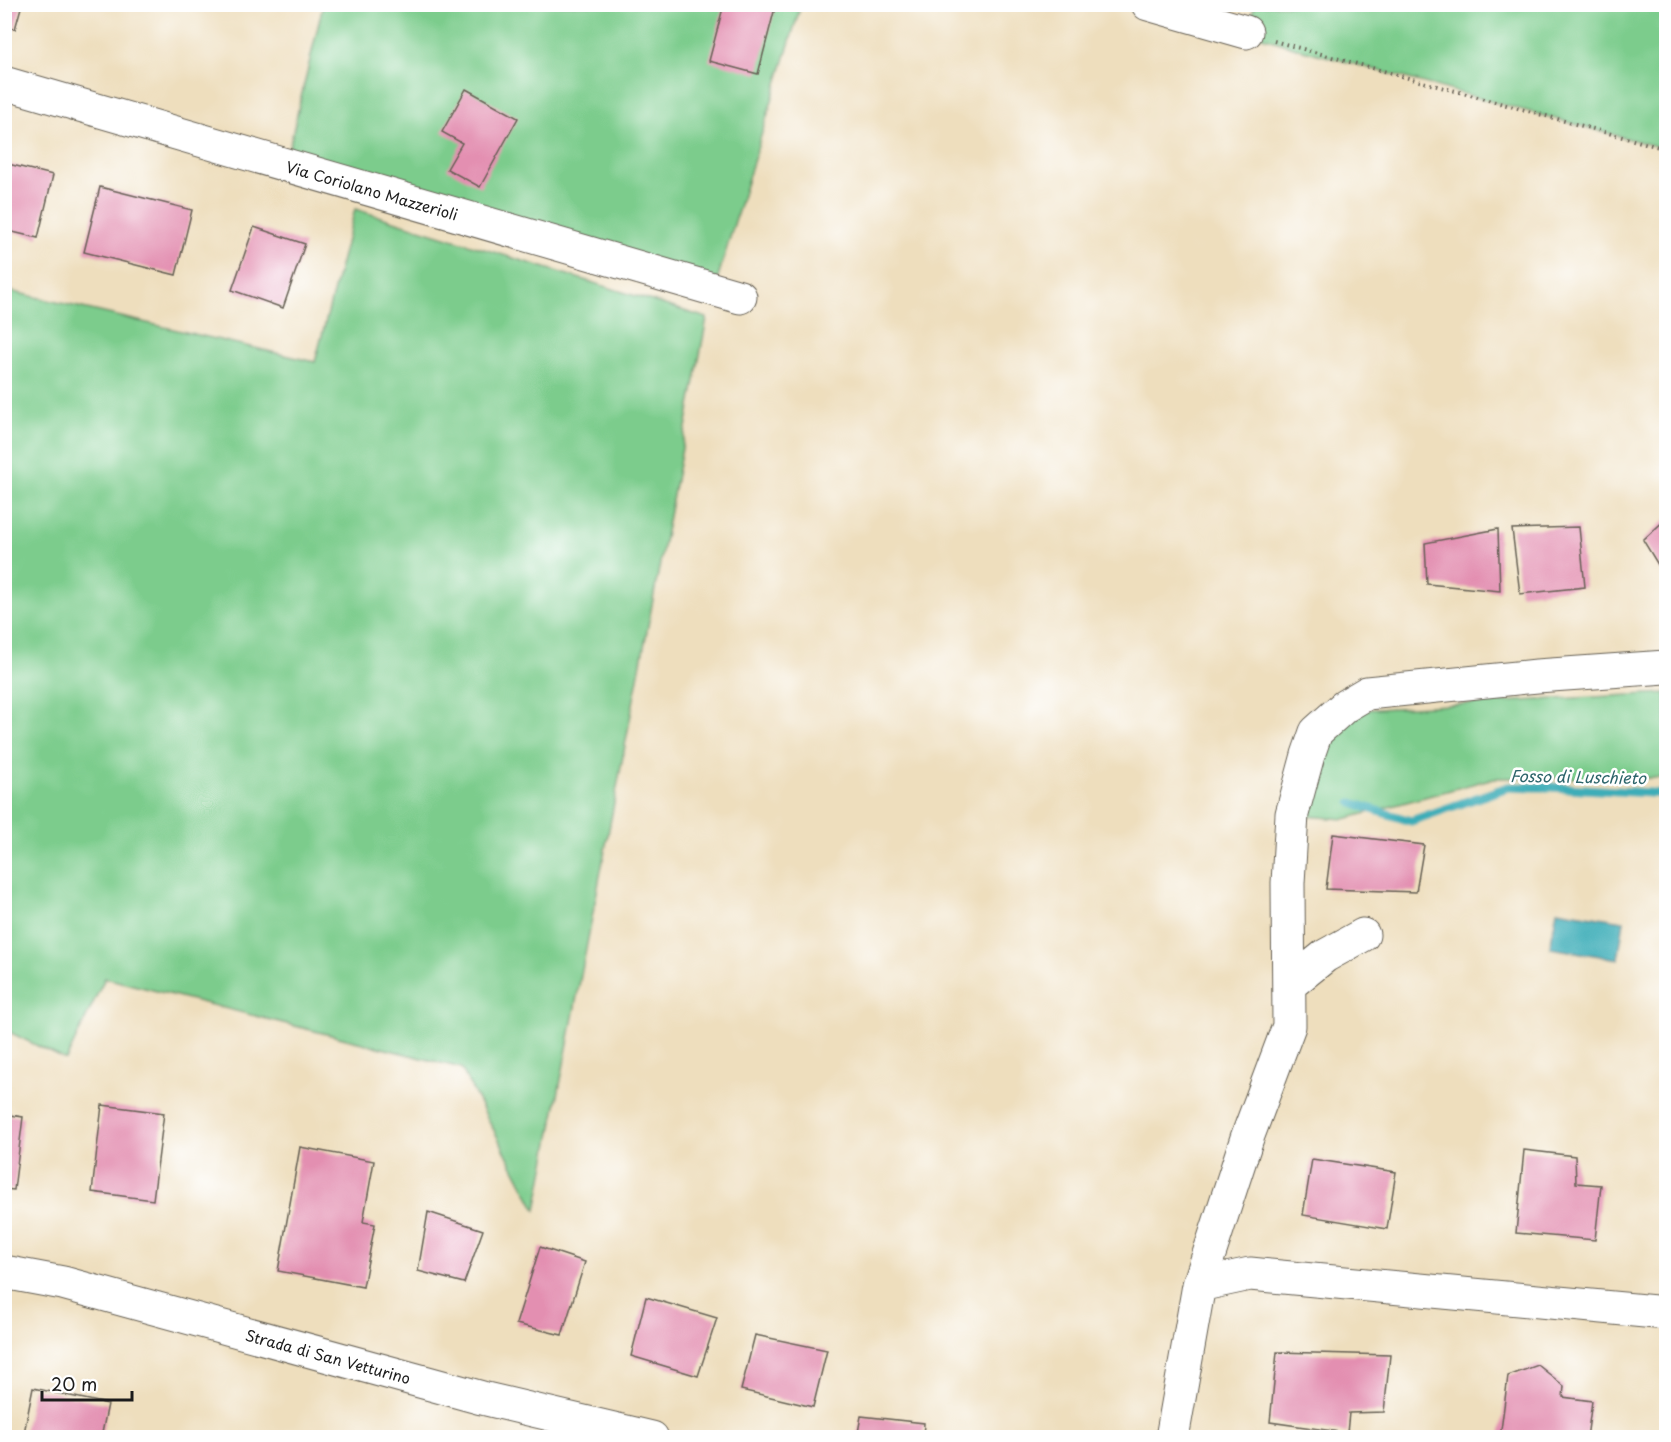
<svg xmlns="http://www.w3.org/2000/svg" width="1671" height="1442" viewBox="0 0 1671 1442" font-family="'Playpen Sans',sans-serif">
	<rect width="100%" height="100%" fill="#fff"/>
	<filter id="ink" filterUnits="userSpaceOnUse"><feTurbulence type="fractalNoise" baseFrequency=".0167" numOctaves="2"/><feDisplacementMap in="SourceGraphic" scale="12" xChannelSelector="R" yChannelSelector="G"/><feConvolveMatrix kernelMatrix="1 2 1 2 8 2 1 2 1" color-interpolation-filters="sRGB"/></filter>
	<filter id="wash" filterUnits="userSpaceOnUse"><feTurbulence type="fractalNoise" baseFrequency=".008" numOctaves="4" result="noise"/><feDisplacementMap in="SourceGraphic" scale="24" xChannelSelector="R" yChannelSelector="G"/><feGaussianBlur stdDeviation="1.35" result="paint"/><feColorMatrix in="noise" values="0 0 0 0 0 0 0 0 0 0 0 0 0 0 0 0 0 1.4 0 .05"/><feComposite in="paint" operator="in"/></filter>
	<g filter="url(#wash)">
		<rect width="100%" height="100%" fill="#eedebd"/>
		<path fill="#7ccc8c" stroke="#4c7454" stroke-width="1.5" d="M323 5H801L714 290 285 165Z
			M1255 5H1666V149L1303 50 1246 32Z
			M355 209 707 318 536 1210 461 1068 105 978 66 1060 5 1030V290L315 362Z
			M1666 693V778H1494L1345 819 1305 816 1334 730 1359 710Z"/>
		<path fill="#3dadb8" stroke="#2c646a" stroke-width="1.5" d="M1557 910 1624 921 1618 959 1550 948Z"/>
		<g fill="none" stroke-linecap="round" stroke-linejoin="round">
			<path stroke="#3dadb8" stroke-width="9" d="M1352 803 1411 821 1508 787H1551L1666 794"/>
		</g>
		<g id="blocks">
			<path fill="#e38fb1" d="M4 4H22L15 29 4 26Z
				M724 4H776L758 74 709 61Z
				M466 89 518 118 480 187 447 169 462 143 442 132Z
				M4 163 53 175 38 238 4 230Z
				M100 187 192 210 176 275 84 252Z
				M254 227 305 244 283 308 232 290Z
				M1666 519V578L1643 540Z
				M1579 527 1585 587 1520 594 1512 529Z
				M1498 529 1500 591 1427 584 1425 543Z
				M1333 834 1424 845 1416 892 1326 889Z
				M102 1105 164 1113 153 1200 92 1192Z
				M4 1114 23 1117 14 1190 4 1189Z
				M300 1147 374 1161 363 1222 375 1224 363 1287 278 1271Z
				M1524 1150 1575 1156 1576 1183 1601 1185 1595 1240 1516 1233Z
				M1312 1159 1396 1172 1387 1229 1303 1215Z
				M428 1212 483 1230 464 1283 418 1271Z
				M540 1247 585 1262 562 1335 516 1324Z
				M646 1297 717 1318 698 1376 631 1356Z
				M755 1335 827 1350 813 1407 741 1390Z
				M1277 1352 1390 1355 1384 1412 1349 1413 1347 1433 1270 1422Z
				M1538 1365 1564 1386 1563 1397 1592 1401 1587 1438H1500L1508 1376Z
				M33 1388 108 1404 101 1438H23Z
				M861 1416 924 1423 923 1438H857Z"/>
		</g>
	</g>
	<g filter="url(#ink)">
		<use href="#blocks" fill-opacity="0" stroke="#666054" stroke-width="1.5"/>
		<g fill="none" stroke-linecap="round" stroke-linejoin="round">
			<g stroke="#666054" stroke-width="35">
				<path id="minor" d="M1148 4 1246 32
					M4 83 740 297
					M1289 985 1325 956 1363 935
					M4 1272 63 1283 482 1398 652 1438
					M1199 1285 1247 1138 1289 1026 1288 883 1292 814 1308 755 1316 732 1345 706 1367 693 1537 676 1666 667
					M1172 1438 1199 1285 1250 1274 1666 1313"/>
			</g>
			<path stroke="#666054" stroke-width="4" stroke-dasharray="1.5 4.5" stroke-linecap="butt" d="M1274 41 1666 149"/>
			<use href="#minor" stroke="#fff" stroke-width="33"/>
		</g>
	</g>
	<g text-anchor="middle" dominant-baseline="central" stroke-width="5" stroke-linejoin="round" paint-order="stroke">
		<g font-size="15" fill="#1c1c1c" stroke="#fff">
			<text transform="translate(372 190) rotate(16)">Via Coriolano Mazzerioli</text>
			<text transform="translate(328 1356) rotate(15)">Strada di San Vetturino</text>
		</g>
		<g font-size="16" font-style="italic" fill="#2c646a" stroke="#fff">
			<text transform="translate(1578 776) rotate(1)">Fosso di Luschieto</text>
		</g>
	</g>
	<rect width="1671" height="1442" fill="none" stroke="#fff" stroke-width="24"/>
	<path d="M42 1391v9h90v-9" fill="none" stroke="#1c1c1c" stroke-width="3"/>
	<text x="51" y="1391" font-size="18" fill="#1c1c1c" stroke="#ffffff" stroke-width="4.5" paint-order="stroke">20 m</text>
</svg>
